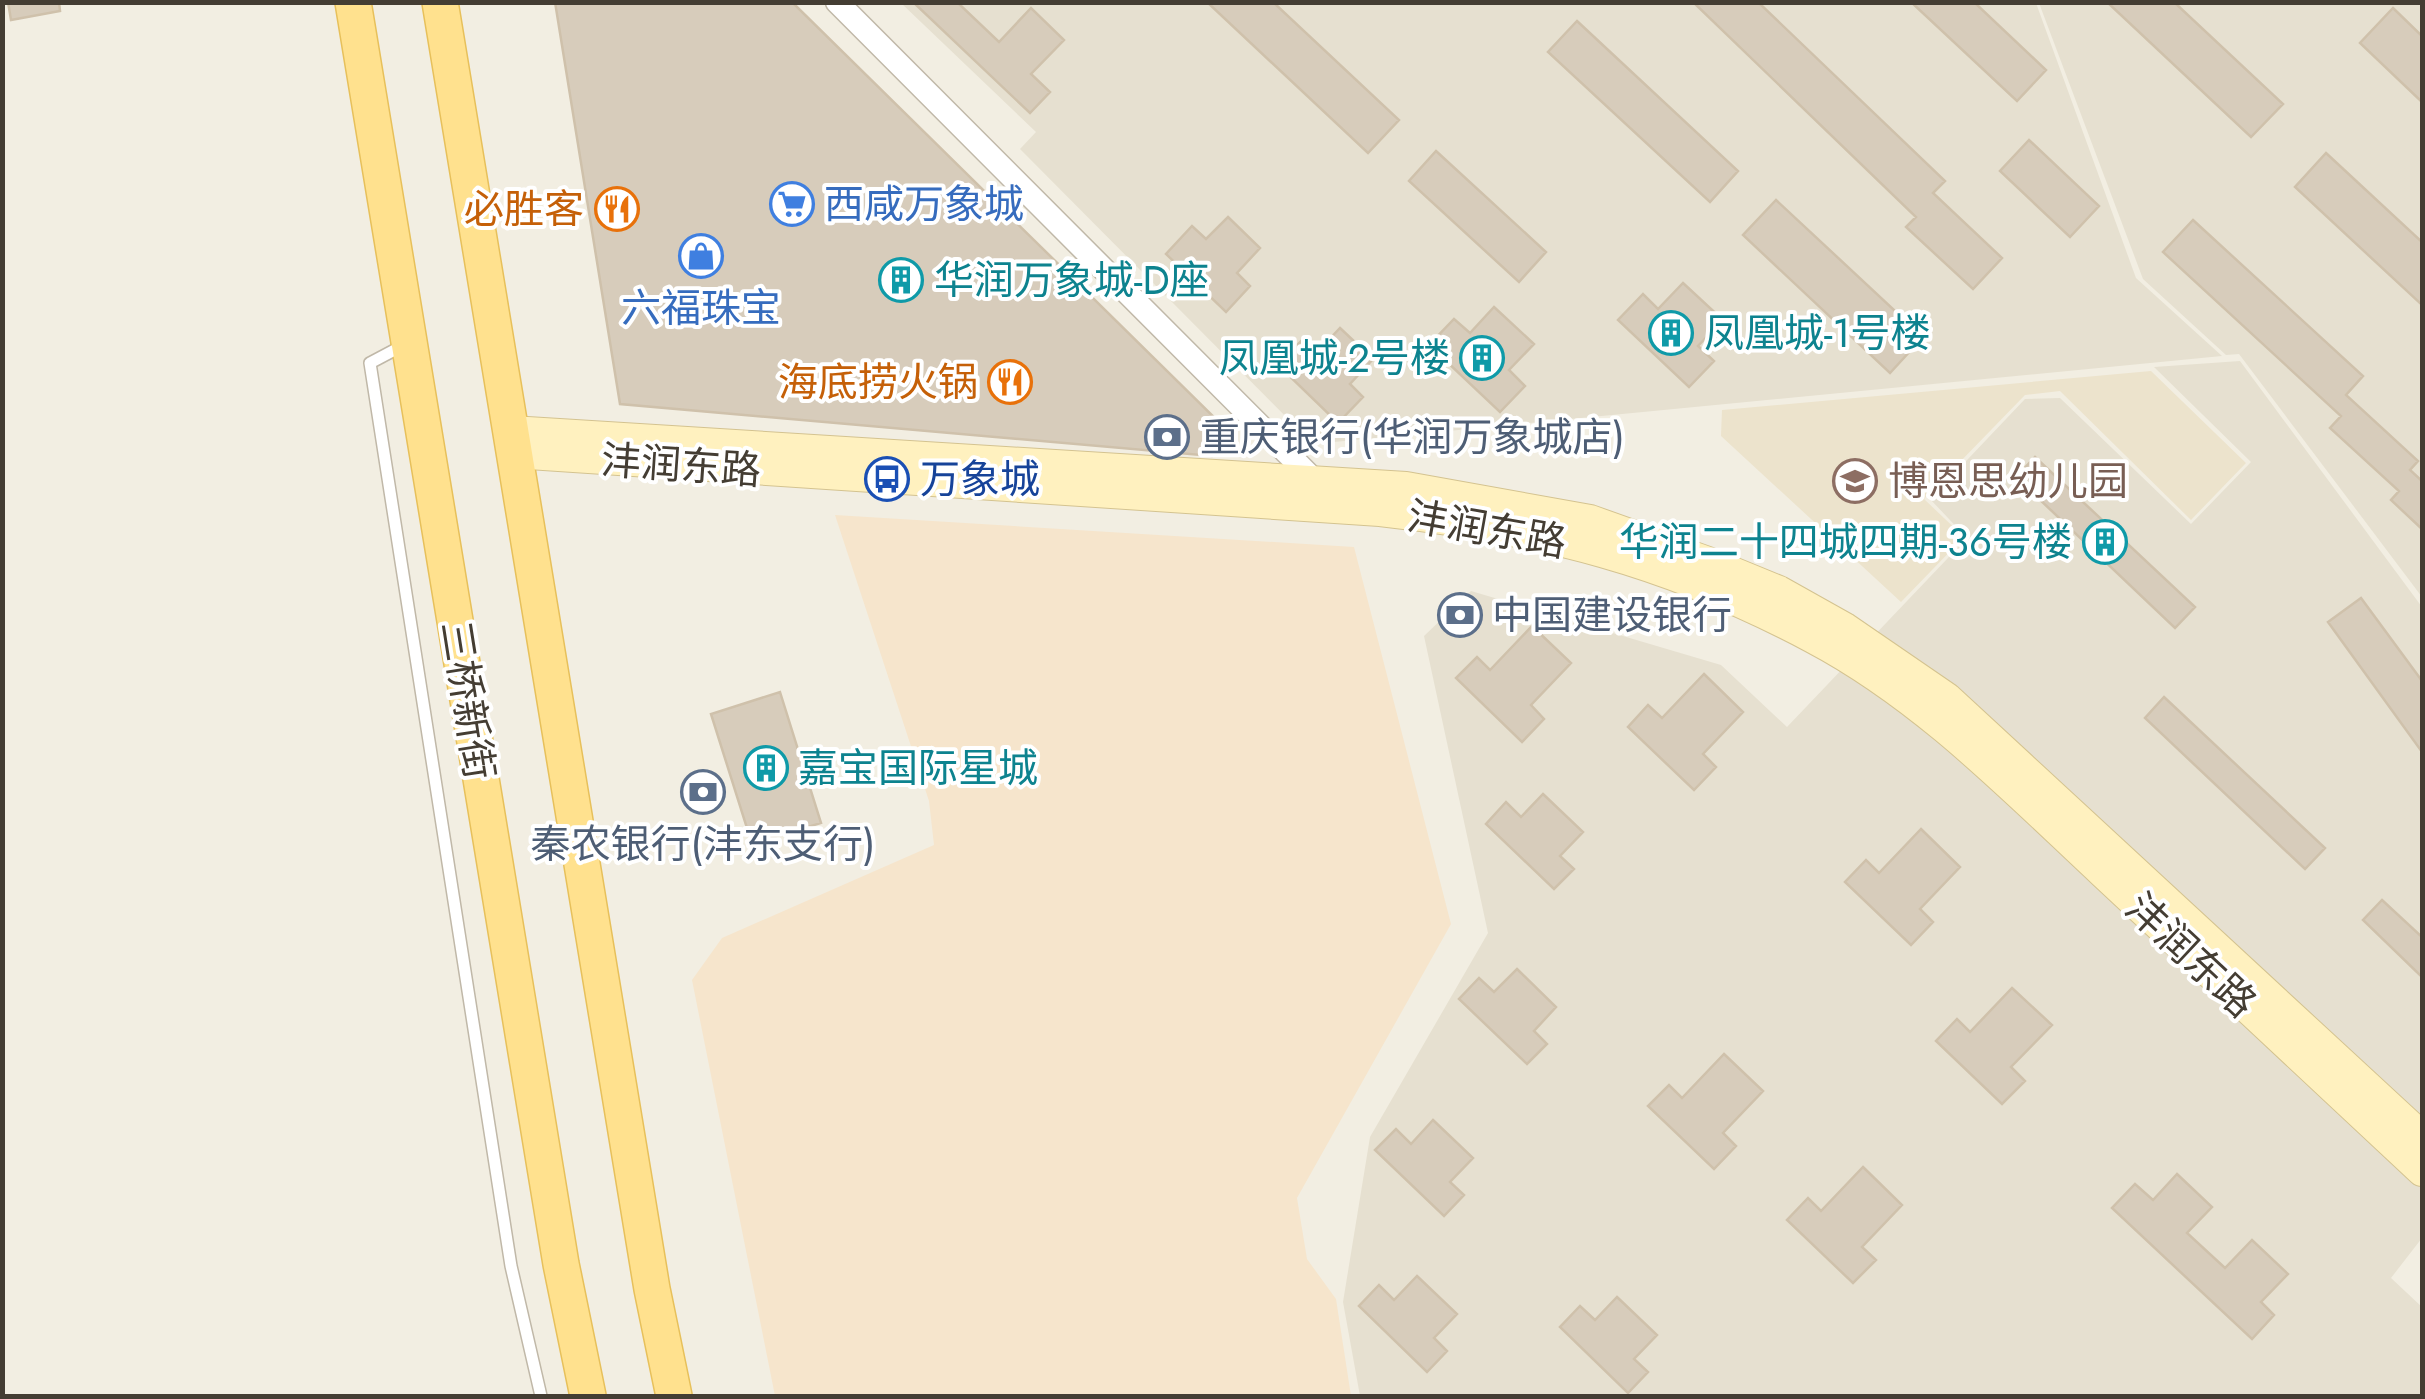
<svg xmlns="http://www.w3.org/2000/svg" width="2425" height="1399" viewBox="0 0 2425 1399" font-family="Jost,'Noto Sans SC',sans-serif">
	<rect width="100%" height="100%" fill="#f2eee2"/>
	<path fill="#e6e0d0" d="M901 3H2036L2136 278 2222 356 1313 444 1020 149 1036 132Z
		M2039 3H2422V597L2239 354 2226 355 2143 279Z
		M2240 361 2422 607V1238L2391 1278 2422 1307V1396H1360L1343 1302 1370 1137 1488 933 1424 636 1471 591 1721 665 1787 727 1967 538 1930 499 2025 399 2060 398 2191 524 2251 462 2154 367Z"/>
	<path fill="#f6e5cc" d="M835 515 1354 547 1451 924 1297 1198 1307 1259 1336 1299 1351 1396H775L692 980 722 938 934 845 929 801Z"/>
	<path fill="#ece3cc" d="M2151 371 2246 463 2191 520 2060 391 2025 395 1924 499 1964 537 1901 602 1721 436 1722 410Z"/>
	<path fill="#d7ccbb" stroke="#cfc1ab" stroke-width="2.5" d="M8 2H59L60 11 11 20Z
		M555 2H792L1226 429 1212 456 620 404Z
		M913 2H957L999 42 1031 8 1064 40 1031 74 1050 92 1030 113Z
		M1207 2H1273L1399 120 1368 153Z
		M1693 2H1758L1945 181 1933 193 2002 258 1973 289 1906 227 1916 217Z
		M1911 2H1974L2046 70 2017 101Z
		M2107 2H2174L2283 104 2251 137Z
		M2393 8 2422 36V102L2360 43Z
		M1577 21 1738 171 1710 202 1548 52Z
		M2029 140 2099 206 2070 237 2000 171Z
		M1436 151 1546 252 1519 282 1409 181Z
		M2326 153 2422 242V305L2295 187Z
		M1776 200 1923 337 1890 373 1743 235Z
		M1228 217 1260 248 1237 273 1250 286 1226 312 1166 254 1192 226 1206 239Z
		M2193 220 2363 376 2346 395 2418 461 2410 470 2422 481V529L2391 500 2399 491 2330 428 2341 416 2163 252Z
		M1683 283 1723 320 1698 346 1714 361 1689 387 1618 320 1643 294 1658 309Z
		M1494 307 1534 344 1509 370 1525 386 1500 412 1429 345 1454 319 1470 333Z
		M1340 328 1373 359 1350 384 1363 397 1338 423 1278 365 1305 337 1319 350Z
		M2035 457 2195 607 2175 628 2016 477Z
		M2361 598 2422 681V752L2328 622Z
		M1532 626 1571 663 1531 705 1544 719 1522 742 1456 678 1477 657 1490 670Z
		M1704 674 1743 712 1703 754 1716 767 1694 790 1628 727 1648 705 1662 718Z
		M780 692 821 823 752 844 711 714Z
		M2164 697 2325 848 2305 869 2145 718Z
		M1543 794 1583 832 1560 856 1574 869 1554 889 1486 824 1506 802 1521 817Z
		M1921 829 1960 867 1920 909 1933 922 1911 945 1845 882 1866 860 1879 873Z
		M2382 900 2422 937V977L2363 920Z
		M1517 969 1556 1007 1534 1031 1547 1044 1527 1064 1459 999 1479 978 1494 992Z
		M2012 988 2052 1025 2011 1067 2025 1081 2002 1104 1936 1041 1957 1019 1970 1032Z
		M1724 1054 1763 1091 1723 1133 1736 1146 1714 1169 1648 1106 1669 1085 1682 1098Z
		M1433 1120 1473 1158 1450 1182 1464 1195 1444 1216 1375 1150 1396 1129 1411 1144Z
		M1863 1167 1902 1205 1862 1247 1876 1260 1853 1283 1787 1220 1808 1198 1821 1211Z
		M2177 1174 2212 1207 2187 1233 2225 1268 2252 1240 2288 1274 2261 1302 2274 1315 2252 1339 2112 1208 2135 1184 2153 1200Z
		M1417 1276 1457 1314 1434 1338 1447 1351 1427 1372 1359 1306 1379 1285 1394 1300Z
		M1617 1297 1657 1335 1634 1359 1648 1372 1628 1393 1560 1327 1580 1306 1595 1320Z"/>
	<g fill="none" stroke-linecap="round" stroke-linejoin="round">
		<g stroke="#c0b8a8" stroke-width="14">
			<path id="lane" d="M404 345 370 363 511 1266 541 1396"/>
		</g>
		<g stroke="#c0b8a8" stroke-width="25">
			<path id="street" d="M837 2 1315 481"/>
		</g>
		<g stroke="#d4c390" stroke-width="32">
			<path id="secondary" d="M511 431 1406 487 1590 520 1708 562 1779 591 1845 628 1947 698 2422 1137
				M514 453 1380 511C1542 529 1668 561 1813 638 1923 696 2011 787 2101 871 2208 971 2315 1071 2422 1171"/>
		</g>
		<g stroke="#e7c05b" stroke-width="38">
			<path id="primary" d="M353 2 561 1264 588 1396
				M440 2 652 1289 674 1396"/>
		</g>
		<use href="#lane" stroke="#fff" stroke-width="11"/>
		<use href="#street" stroke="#fff" stroke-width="22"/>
		<use href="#secondary" stroke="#fff1bf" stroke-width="30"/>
		<use href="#primary" stroke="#ffe18e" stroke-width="35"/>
	</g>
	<defs>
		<g id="supermarket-ring" transform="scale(2.25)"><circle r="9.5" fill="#fff" stroke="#3f7fe0" stroke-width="1.5"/><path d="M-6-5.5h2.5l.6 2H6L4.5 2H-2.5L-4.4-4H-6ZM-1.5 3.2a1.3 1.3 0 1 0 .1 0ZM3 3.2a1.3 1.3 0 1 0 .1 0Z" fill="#3f7fe0"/></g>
		<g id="restaurant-ring" transform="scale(2.25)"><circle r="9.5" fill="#fff" stroke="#e8710a" stroke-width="1.5"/><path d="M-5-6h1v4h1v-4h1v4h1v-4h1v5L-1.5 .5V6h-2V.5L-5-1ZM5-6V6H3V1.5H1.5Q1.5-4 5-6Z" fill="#e8710a"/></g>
		<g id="shop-ring" transform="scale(2.25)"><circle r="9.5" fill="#fff" stroke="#3f7fe0" stroke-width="1.5"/><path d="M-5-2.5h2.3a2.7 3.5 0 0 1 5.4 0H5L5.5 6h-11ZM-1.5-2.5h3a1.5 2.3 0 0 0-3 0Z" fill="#3f7fe0"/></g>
		<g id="building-ring" transform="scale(2.25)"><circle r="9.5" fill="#fff" stroke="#0f9aa8" stroke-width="1.5"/><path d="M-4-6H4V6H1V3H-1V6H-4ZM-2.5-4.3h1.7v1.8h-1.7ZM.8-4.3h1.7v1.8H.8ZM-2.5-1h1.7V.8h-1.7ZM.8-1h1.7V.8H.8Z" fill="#0f9aa8"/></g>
		<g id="bank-ring" transform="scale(2.25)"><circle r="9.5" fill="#fff" stroke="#5c6f8a" stroke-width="1.5"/><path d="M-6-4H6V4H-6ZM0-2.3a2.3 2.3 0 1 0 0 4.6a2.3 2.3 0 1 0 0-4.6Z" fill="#5c6f8a"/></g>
		<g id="bus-ring" transform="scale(2.25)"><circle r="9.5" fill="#fff" stroke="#1a4fb4" stroke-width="1.5"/><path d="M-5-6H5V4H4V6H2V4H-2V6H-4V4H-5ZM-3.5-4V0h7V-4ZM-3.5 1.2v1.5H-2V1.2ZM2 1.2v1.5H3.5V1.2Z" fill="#1a4fb4"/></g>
		<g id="school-ring" transform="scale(2.25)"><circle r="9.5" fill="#fff" stroke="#8d6e63" stroke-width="1.5"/><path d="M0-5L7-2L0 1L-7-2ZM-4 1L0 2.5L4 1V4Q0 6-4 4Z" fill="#8d6e63"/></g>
	</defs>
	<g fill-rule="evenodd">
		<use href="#supermarket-ring" x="792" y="204"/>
		<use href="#restaurant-ring" x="617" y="209"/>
		<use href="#shop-ring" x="701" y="256"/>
		<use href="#building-ring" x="901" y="280"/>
		<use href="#building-ring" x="1671" y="333"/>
		<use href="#building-ring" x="1482" y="358"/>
		<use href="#restaurant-ring" x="1010" y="382"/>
		<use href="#bank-ring" x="1167" y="437"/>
		<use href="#bus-ring" x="887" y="479"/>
		<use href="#school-ring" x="1855" y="481"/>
		<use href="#building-ring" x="2105" y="542"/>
		<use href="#bank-ring" x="1460" y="615"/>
		<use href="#building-ring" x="766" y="768"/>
		<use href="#bank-ring" x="703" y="792"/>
	</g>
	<g text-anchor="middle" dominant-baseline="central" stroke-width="8" stroke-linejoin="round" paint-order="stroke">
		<g font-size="40" fill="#366cbe" stroke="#fff" text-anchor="start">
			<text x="824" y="204">西咸万象城</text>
			<text x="701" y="308" text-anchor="middle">六福珠宝</text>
		</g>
		<g font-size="40" fill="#c56008" stroke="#fff" text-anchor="end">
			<text x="584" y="209">必胜客</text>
			<text x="978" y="382">海底捞火锅</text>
		</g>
		<g font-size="40" fill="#0d838f" stroke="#fff" text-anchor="start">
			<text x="934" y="280">华润万象城-D座</text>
			<text x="1704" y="333">凤凰城-1号楼</text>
			<text x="1450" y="358" text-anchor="end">凤凰城-2号楼</text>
			<text x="2072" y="542" text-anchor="end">华润二十四城四期-36号楼</text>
			<text x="798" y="768">嘉宝国际星城</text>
		</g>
		<g font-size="40" fill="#4e5e75" stroke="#fff" text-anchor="start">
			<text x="1200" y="437">重庆银行(华润万象城店)</text>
			<text x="1492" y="615">中国建设银行</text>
			<text x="703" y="844" text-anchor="middle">秦农银行(沣东支行)</text>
		</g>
		<g font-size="40" fill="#443d33" stroke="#fff">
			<text transform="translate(681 465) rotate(4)">沣润东路</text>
			<text transform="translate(1487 529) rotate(10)">沣润东路</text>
			<text transform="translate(468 700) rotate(81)">三桥新街</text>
			<text transform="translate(2191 955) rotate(43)">沣润东路</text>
		</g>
		<g font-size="40" fill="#164399" stroke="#fff" text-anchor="start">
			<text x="920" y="479">万象城</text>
		</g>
		<g font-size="40" fill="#785e54" stroke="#fff" text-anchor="start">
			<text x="1888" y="481">博恩思幼儿园</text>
		</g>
	</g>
	<rect width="2425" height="1399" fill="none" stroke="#443d33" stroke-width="10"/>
</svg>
